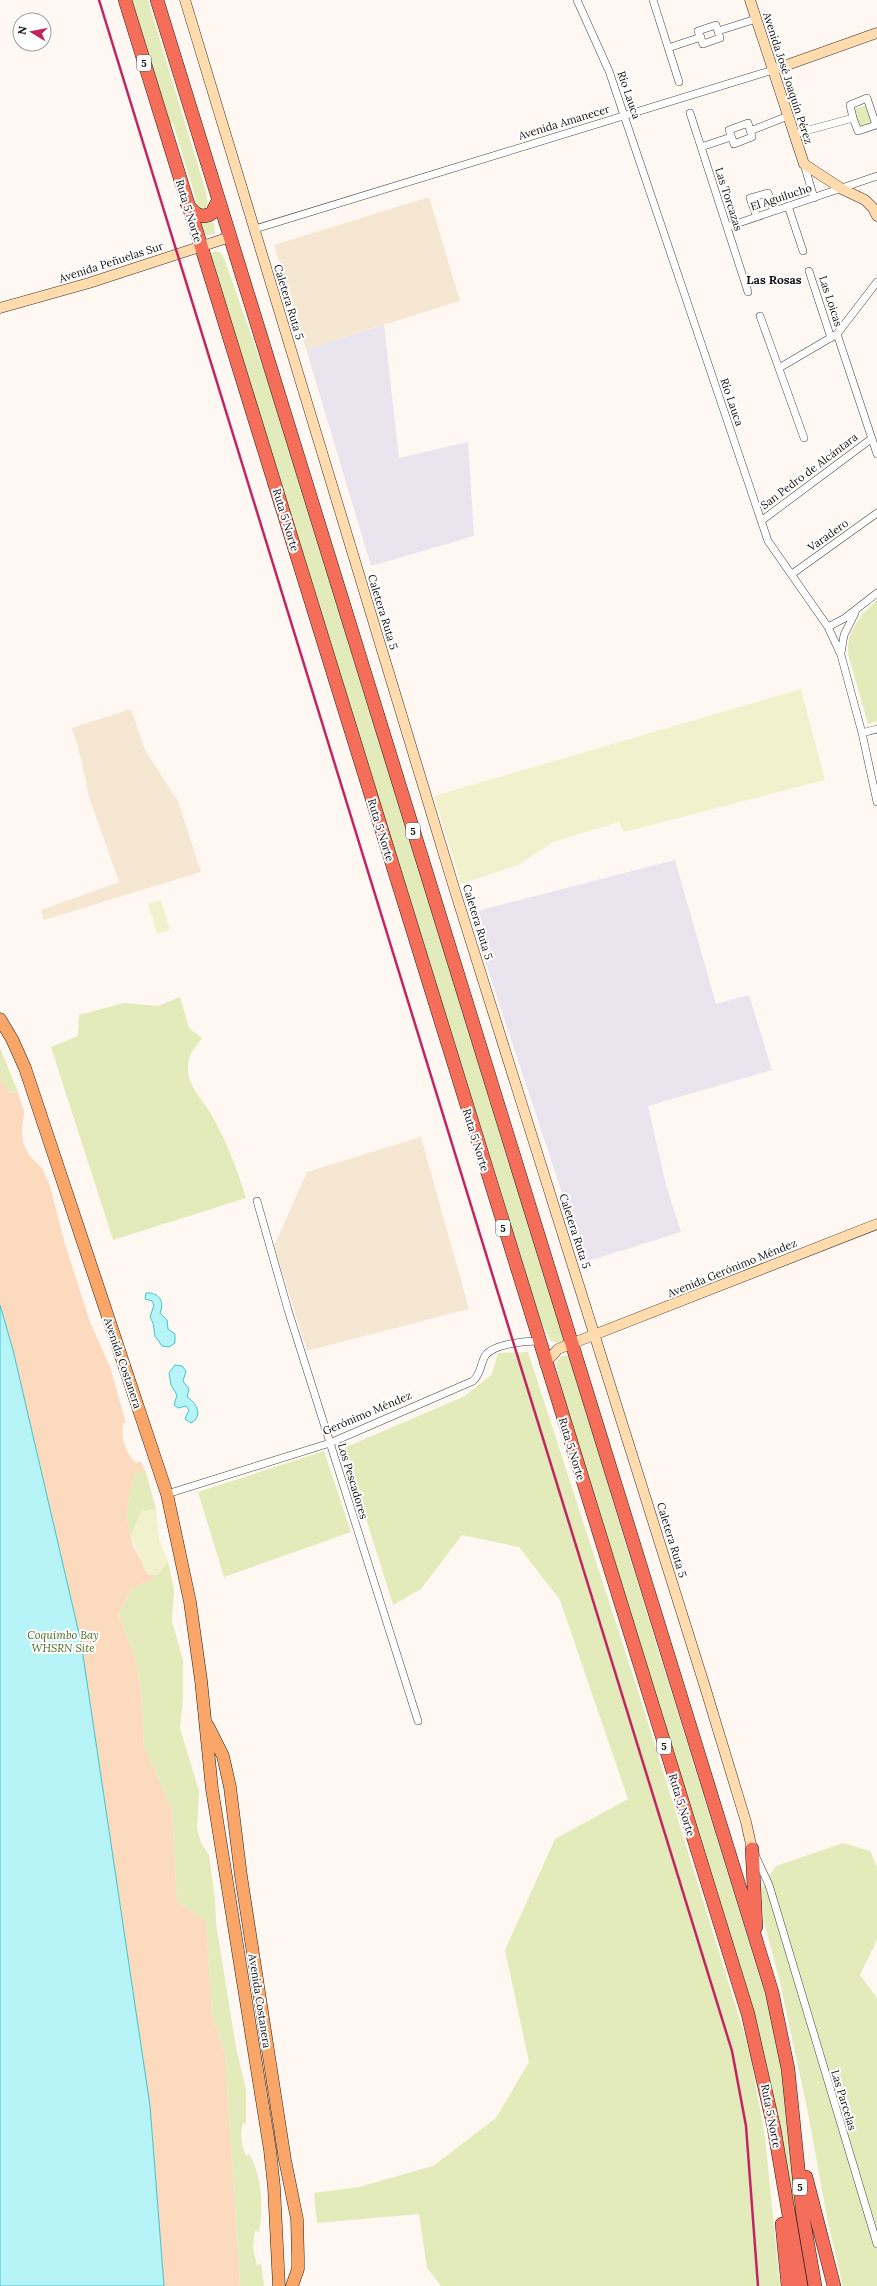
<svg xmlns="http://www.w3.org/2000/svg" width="877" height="2286" viewBox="0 0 877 2286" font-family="Lora,serif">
	<rect width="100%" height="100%" fill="#fff8f2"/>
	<path fill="#eae4ee" d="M384 325 399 458 468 442 474 536 371 566 306 349Z
		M675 860 716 1004 749 995 772 1070 648 1106 666 1185 681 1232 585 1262 469 913Z"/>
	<path fill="#f6e7d2" d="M429 197 460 301 306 349 274 245Z
		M131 709 145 750 178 801 201 872 44 920 41 910 119 882 89 797 81 758 72 728Z
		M421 1137 469 1309 307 1351 274 1246 307 1172Z"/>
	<path fill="#e3ebbb" d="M131 0H148L206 192 208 206 203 210 195 203 196 200 173 123H170Z
		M867 105 872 121 870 124 862 128 859 126 854 109Z
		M213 218 215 233 207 236 204 234 199 219Z
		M215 251 220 252 224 258 278 411 565 1341 558 1343 551 1341 542 1324 210 254Z
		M877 600V721L868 724 848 654C846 631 861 615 877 600Z
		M180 997 189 1028 202 1038C195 1048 188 1054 188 1067 187 1087 204 1100 212 1116 227 1142 237 1169 246 1198L113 1240 51 1047 78 1036 79 1015 124 1003 158 1006Z
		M0 1048 18 1092 10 1093 7 1089 0 1121Z
		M528 1352 641 1700 750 2052 765 2137 780 2286H441L427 2268 419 2214 317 2223 314 2193 359 2187 433 2166 496 2118 529 2062 505 1950 555 1839 628 1799 560 1600 519 1547 462 1535 421 1589 393 1605 344 1448 465 1396 492 1374 498 1353Z
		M565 1355 569 1356 571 1361 627 1549 770 2010 785 2088 802 2251 799 2246 771 2085 760 2035 560 1384 556 1363 560 1357Z
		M324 1451 351 1532 224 1577 198 1492Z
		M135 1472H146L156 1509 141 1512 131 1536 126 1514Z
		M168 1561 174 1589 172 1621 183 1660V1699L180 1728 199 1791 197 1829 201 1843 209 1855 215 1900 216 1923 236 2047 246 2089V2124L243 2123C240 2135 241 2145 246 2156L249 2154C262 2175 264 2208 259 2232L255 2231 253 2249 257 2265 261 2264 264 2286H240L225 2054 212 2015 206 1921 177 1901 172 1811 144 1745 141 1694 135 1657 118 1614 133 1587 153 1580V1575H158Z
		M843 1843 870 1851 877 1867V1940L860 1975 877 1998V2286H843L828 2223 807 2108 779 1978 764 1922 761 1889 776 1866Z"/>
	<path fill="#fbdabe" d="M0 1078 10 1093 18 1092 24 1112 22 1129 23 1142 29 1155 42 1168 50 1186 65 1244 90 1322 110 1367 126 1423H123C121 1439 125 1452 136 1463L140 1461 146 1472H135L126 1514 133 1546 149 1575H153V1580L133 1587 118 1614 135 1657 141 1694 144 1745 172 1811 177 1901 206 1921 212 2015 225 2054 240 2286H164L150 2106 81 1642 13 1350 0 1305Z"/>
	<path fill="#f1f2cd" d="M801 689 825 780 624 832 619 822 553 842 518 865 461 884 434 796Z
		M161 900 170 930 157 934 148 903Z
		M156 1509 159 1539 168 1561 158 1575H149L145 1571 131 1536 141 1512Z"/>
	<path fill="#b7f4f7" stroke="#3cc5cf" d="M146 1293C159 1292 165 1302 160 1313L167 1320 168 1329 175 1334V1343L169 1347 162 1346 155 1336 153 1323 150 1317 154 1305 152 1301 145 1299Z
		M0 1305 13 1350 81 1642 150 2106 164 2286H0Z
		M175 1365 182 1366 186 1371 183 1381 189 1389 187 1397C196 1402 204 1416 191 1423L185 1419 189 1410 186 1406 178 1408 174 1405 177 1395 171 1385 169 1373Z"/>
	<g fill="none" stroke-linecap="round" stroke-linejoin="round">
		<g stroke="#434343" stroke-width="8">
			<path id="street" d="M577 0 609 71 768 541 828 627 841 655 862 733 877 802
				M653 0 679 82
				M716 25 720 38 703 44 698 31Z
				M718 31 756 19
				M668 48 701 37
				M690 113 748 292
				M748 123 752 137 734 144 729 130Z
				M750 131 788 116
				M794 134 853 118 858 131 876 125 867 98 850 105 853 118
				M701 147 731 137
				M804 164 814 198
				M788 206 803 251
				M757 217 750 198 768 193 774 211
				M727 227 877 176
				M255 229 773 70
				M809 271 831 338
				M760 316 804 438
				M837 334 877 454
				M779 368 837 334 877 282
				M761 521 871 439
				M792 574 877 513
				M828 627 845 618 877 593
				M841 653 844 635 855 613
				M862 733 877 729
				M257 1201 288 1310 418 1721
				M167 1494 330 1443 473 1381C481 1374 480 1365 485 1356 493 1344 525 1341 538 1341
				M755 1855 769 1885 877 2244"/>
		</g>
		<g stroke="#323232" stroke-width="11">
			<path id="secondary" d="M185 0 455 891 705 1687 746 1822 752 1849
				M750 0 804 164 842 189 865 200 873 208 877 216
				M773 70 877 33
				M0 308 89 283 230 237
				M545 1364 558 1349 877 1224"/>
		</g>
		<g stroke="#212121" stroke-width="13">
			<path id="primary" d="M0 1019 12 1039 25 1068 167 1494 190 1602 201 1680 212 1789 270 2150 274 2187 279 2286
				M208 1726 223 1756 230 1787 241 1876 285 2160 297 2219 298 2257V2269L292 2286"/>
		</g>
		<g stroke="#212121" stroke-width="14">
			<path id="highway" d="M125 0 748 2014 774 2128 801 2286
				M157 0 772 1992 788 2069 803 2216 815 2286
				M187 204C194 213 201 220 212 213L218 201
				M752 1849 756 1927
				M806 2177 834 2286
				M782 2224 788 2286"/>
		</g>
		<use href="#street" stroke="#fff" stroke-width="7"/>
		<use href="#secondary" stroke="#ffdbad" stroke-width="10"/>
		<use href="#primary" stroke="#f9a668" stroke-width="12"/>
		<use href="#highway" stroke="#f56e5a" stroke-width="13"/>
		<path stroke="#c32561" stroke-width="2.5" d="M99 0 732 2051 746 2126 758 2286"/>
	</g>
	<g text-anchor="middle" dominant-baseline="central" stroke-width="4" stroke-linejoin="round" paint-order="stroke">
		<g fill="#fff" stroke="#585858" stroke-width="1">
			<rect x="137" y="55" width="14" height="16" rx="3"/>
			<rect x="406" y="823" width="14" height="16" rx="3"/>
			<rect x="496" y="1220" width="14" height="16" rx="3"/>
			<rect x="657" y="1738" width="14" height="16" rx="3"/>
			<rect x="793" y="2179" width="14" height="16" rx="3"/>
		</g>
		<g font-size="10" font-weight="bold" fill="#101010">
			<text x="144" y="63">5</text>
			<text x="413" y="831">5</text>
			<text x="503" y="1228">5</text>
			<text x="664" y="1746">5</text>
			<text x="800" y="2187">5</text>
		</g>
		<g font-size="11" fill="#101010" stroke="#fff">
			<text transform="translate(788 78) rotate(72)">Avenida José Joaquín Pérez</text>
			<text transform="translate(629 95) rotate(71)">Río Lauca</text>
			<text transform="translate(564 122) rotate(-17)">Avenida Amanecer</text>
			<text transform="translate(781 197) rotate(-18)">El Aguilucho</text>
			<text transform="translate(729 199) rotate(72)">Las Torcazas</text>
			<text transform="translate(189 211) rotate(73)">Ruta 5 Norte</text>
			<text transform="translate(111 262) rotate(-18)">Avenida Peñuelas Sur</text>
			<text transform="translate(831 301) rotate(72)">Las Loicas</text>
			<text transform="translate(289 302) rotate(73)">Caletera Ruta 5</text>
			<text transform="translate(732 402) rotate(71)">Río Lauca</text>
			<text transform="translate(809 471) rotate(-37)">San Pedro de Alcántara</text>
			<text transform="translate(286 520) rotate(73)">Ruta 5 Norte</text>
			<text transform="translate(828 535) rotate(-35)">Varadero</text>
			<text transform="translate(383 612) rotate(73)">Caletera Ruta 5</text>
			<text transform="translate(381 830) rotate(73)">Ruta 5 Norte</text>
			<text transform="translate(478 922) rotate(73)">Caletera Ruta 5</text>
			<text transform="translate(476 1140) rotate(73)">Ruta 5 Norte</text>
			<text transform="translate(575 1231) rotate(72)">Caletera Ruta 5</text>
			<text transform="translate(732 1268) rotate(-22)">Avenida Gerónimo Méndez</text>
			<text transform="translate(123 1363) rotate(71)">Avenida Costanera</text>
			<text transform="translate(367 1413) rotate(-23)">Gerónimo Méndez</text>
			<text transform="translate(572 1449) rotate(73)">Ruta 5 Norte</text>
			<text transform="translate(353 1481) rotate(73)">Los Pescadores</text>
			<text transform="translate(672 1540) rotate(73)">Caletera Ruta 5</text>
			<text transform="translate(682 1805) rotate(73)">Ruta 5 Norte</text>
			<text transform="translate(260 2001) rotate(81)">Avenida Costanera</text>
			<text transform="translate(844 2100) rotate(73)">Las Parcelas</text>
			<text transform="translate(771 2116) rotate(79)">Ruta 5 Norte</text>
		</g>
		<g font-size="11" font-style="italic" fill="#47691e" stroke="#fff">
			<text x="63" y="1635">Coquimbo Bay<tspan x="63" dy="13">WHSRN Site</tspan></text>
		</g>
		<g font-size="12" font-weight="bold" fill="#101010" stroke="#fff">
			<text x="774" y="279">Las Rosas</text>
		</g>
	</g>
	<g transform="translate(32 32) rotate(280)"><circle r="19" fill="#ffffff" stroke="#9f9f9f"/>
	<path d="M0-3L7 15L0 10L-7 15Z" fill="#c32561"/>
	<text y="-6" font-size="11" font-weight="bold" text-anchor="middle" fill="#101010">N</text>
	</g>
</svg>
